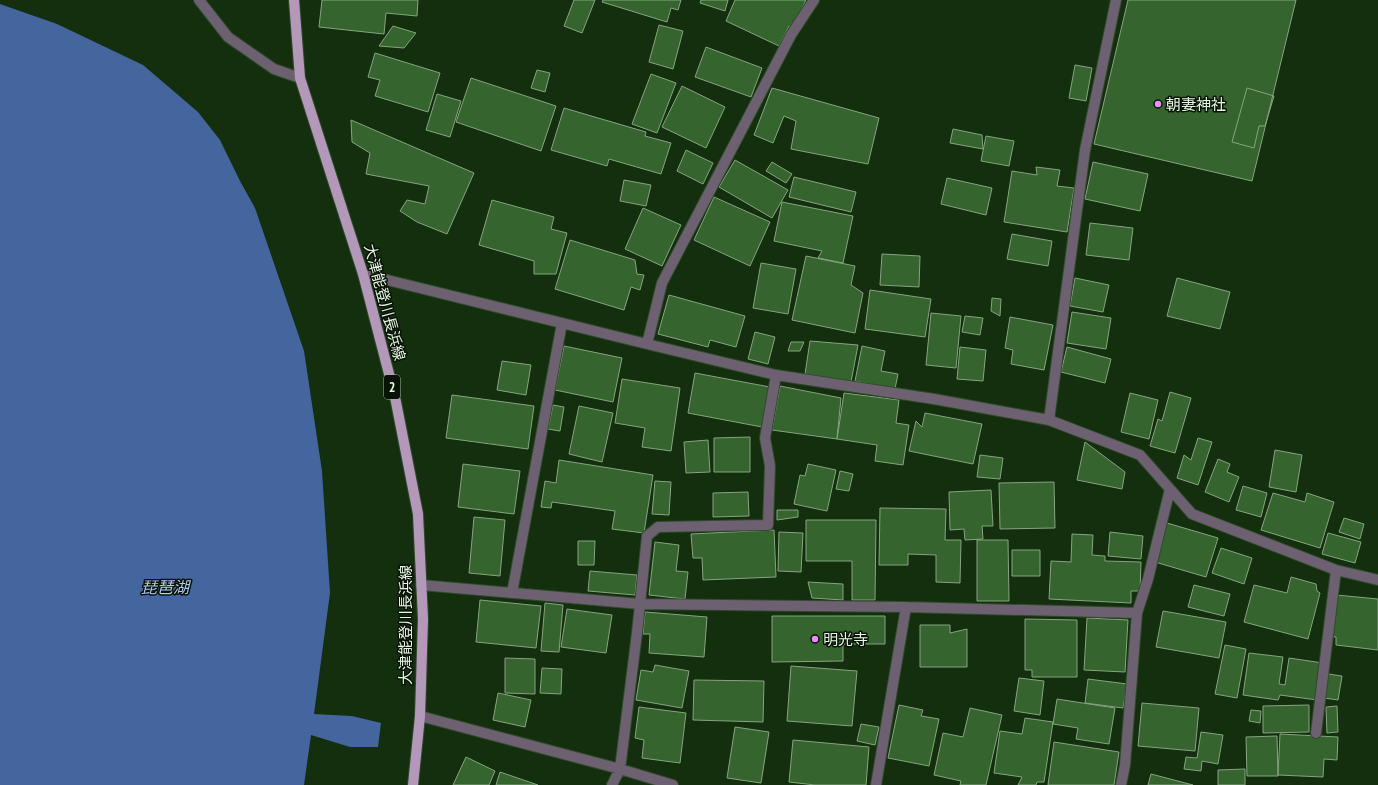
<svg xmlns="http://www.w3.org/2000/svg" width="1378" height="785" viewBox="0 0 1378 785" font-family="'PT Sans Narrow','Noto Sans JP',sans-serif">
	<rect width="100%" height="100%" fill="#132f0e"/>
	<path fill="#44659d" d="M0 4 57 24 143 65 198 112 220 140 240 181 255 208 304 351 322 471 330 593 314 714 352 716 381 723 378 747H350L311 735 304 785H0Z"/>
	<path fill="#36642e" stroke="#85a57f" d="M322 0H418L417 16 386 13 384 34 319 27Z
		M574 0H595L582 33 564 26Z
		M603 0H681L678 10 671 8 667 22 602 2Z
		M701 0H728L725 11 700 3Z
		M735 0H806L793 28 789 26 779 46 726 21Z
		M1128 0H1296L1252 181 1094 144Z
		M659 25 683 31 673 69 649 62Z
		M393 26 416 33 404 48 379 46Z
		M706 47 762 68 751 97 695 77Z
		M375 53 440 73 428 112 375 96 380 80 368 77Z
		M1075 65 1092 68 1086 101 1069 98Z
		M537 70 550 73 545 92 531 88Z
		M651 74 676 83 657 133 632 124Z
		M471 78 556 106 541 151 456 122Z
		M682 86 725 107 706 148 662 127Z
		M772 88 879 118 868 164 791 149 796 121 784 116 773 143 754 135Z
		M1247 88 1274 96 1265 126H1259L1254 148 1232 142Z
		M437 94 461 101 450 137 426 130Z
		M564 108 646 132 645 136 671 143 661 174 609 159 607 166 551 150Z
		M351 120 474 173 447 234 417 222 400 211 407 200 425 204 429 186 366 174 370 153 352 142Z
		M953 129 982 135 983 149 950 143Z
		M986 136 1014 141 1009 166 981 161Z
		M686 150 713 163 703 184 677 171Z
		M735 160 788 190 772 218 719 187Z
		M772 162 792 174 786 183 766 171Z
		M1093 162 1148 174 1140 211 1085 199Z
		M1036 167 1060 170 1057 186 1074 188 1067 232 1004 222 1012 171 1037 175Z
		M794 177 856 192 851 212 789 197Z
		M947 178 992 188 986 215 941 204Z
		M624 180 651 185 646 206 620 201Z
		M714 197 770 222 750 266 694 240Z
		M492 200 554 217 551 229 567 233 556 274H534V261L479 245Z
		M782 202 853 216 843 263 818 258 822 251 774 241Z
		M643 208 681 225 662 266 625 249Z
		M1090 223 1133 228 1129 260 1086 255Z
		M1012 234 1052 241 1048 266 1007 259Z
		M570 240 635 260 637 274 644 275 640 290 631 287 624 310 555 289Z
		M882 254 920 256 919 287 880 285Z
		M806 256 855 266 851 285 863 293 855 333 792 320Z
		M761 263 796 269 788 314 753 308Z
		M1075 278 1109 285 1103 312 1070 306Z
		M1177 278 1230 292 1220 329 1167 316Z
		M870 290 931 299 925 337 865 329Z
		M669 295 745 316 736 347 710 340 708 347 658 334Z
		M992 298 1001 299 1000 316 991 311Z
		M1072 312 1111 318 1106 349 1067 343Z
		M931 313 961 316 956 368 926 365Z
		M965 316 983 318 980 335 962 332Z
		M1010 317 1053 325 1044 370 1011 364 1013 350 1005 348Z
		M755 332 775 337 768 364 748 359Z
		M810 341 858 345 851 382 805 374Z
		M791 342H804L800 351H788Z
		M564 346 622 358 613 402 555 390Z
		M862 346 885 351 881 371 898 374 895 389 855 381Z
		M960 347 986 350 983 381 957 379Z
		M1067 347 1111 359 1105 383 1061 372Z
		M502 361 531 365 526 395 497 390Z
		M695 373 770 387 762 427 688 413Z
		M622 379 680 388 671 451 642 447 645 428 615 423Z
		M780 386 841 398 837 439 772 430Z
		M1170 392 1191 398 1175 453 1150 446 1158 419 1162 421Z
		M844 393 899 400 896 423 909 425 903 465 875 461 877 445 837 439Z
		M1130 393 1158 400 1149 439 1121 432Z
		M452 395 534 406 528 449 446 438Z
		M553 405 564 407 560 431 548 429Z
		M579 406 613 413 602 462 569 454Z
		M925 413 982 424 973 464 909 451 916 421 922 427Z
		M750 437V472H714V438Z
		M1198 438 1212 442 1198 485 1177 478 1184 455 1191 460Z
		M708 440 710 472 686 473 684 442Z
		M1085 442 1125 472 1122 489 1077 480Z
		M1275 450 1302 455 1296 492 1269 487Z
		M980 455 1003 458 1000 479 977 477Z
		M1218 459 1230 464 1227 472 1239 477 1229 502 1205 492Z
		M559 460 653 475 644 533 612 529 615 511 552 502 551 508 541 507 545 481 556 483Z
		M463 464 520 471 514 514 458 507Z
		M808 464 836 470 827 511 794 504 800 475 805 476Z
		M840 471 853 474 849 491 836 489Z
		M655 481 671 482 669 515 652 514Z
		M1054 482 1055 528 1000 529 999 483Z
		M1243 486 1267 493 1261 517 1236 510Z
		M991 490 993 526H982L983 539 965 540 964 529 950 530 949 492Z
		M748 492 749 516 713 517V493Z
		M1273 493 1305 502 1307 493 1334 502 1320 548 1261 530Z
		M880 508 946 509 945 540H961L960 583 936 582V555L908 554V565H879Z
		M777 510H798V517L777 520Z
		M474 517 505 520 500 576 469 573Z
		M1344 518 1364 524 1360 539 1339 532Z
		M806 520H876L875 600H852V561H806Z
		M1167 523 1218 538 1206 577 1155 562Z
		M774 530 776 577 703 580 702 558H693L691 534Z
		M779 532 803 533 801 572 778 571Z
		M1110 532 1143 536 1141 559 1108 556Z
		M1328 533 1361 542 1355 563 1322 554Z
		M1072 534 1093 535 1092 555 1105 556V561L1141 562 1140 591H1131V603L1049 599 1051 561 1071 562Z
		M977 540H1008L1009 601H977Z
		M578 541H595L594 565H578Z
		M655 542 679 545 676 571 688 572 685 599 649 595Z
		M1221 548 1252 558 1244 584 1212 573Z
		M1012 550H1040V576H1012Z
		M590 571 637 575 635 595 588 591Z
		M1291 577 1316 584 1317 591 1320 593 1308 639 1244 622 1254 585 1287 593Z
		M808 582 843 584V600L812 598Z
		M1194 585 1230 594 1224 616 1188 607Z
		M1336 595 1378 599V650L1336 645V637L1331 636Z
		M480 600 541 606 536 648 476 642Z
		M545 603 563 605 559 652 541 651Z
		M567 609 612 615 606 653 561 647Z
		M1163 611 1226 622 1219 658 1156 647Z
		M645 612 707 617 704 657 649 653 650 634H643Z
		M772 616H885V644H843V661L772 662Z
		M1087 618 1128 620 1125 672 1084 670Z
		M1025 619 1077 620V677H1032V670H1025Z
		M920 625H950V633L967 629V667H920Z
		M1225 645 1246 649 1237 698 1215 694Z
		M1249 653 1283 657 1279 684 1285 685 1289 658 1323 663 1317 700 1280 695 1278 700 1243 695Z
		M505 658 535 659V694L505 693Z
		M655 665 689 671 682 708 636 700 641 670 653 672Z
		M791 666 857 671 852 726 787 721Z
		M542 668 562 669 561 694 540 693Z
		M1328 674 1342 676 1338 700 1324 698Z
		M1019 678 1044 681 1040 715 1014 711Z
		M1088 679 1127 684 1123 708 1085 703Z
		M694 680 764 681 763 722 693 720Z
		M498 693 531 700 525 727 493 720Z
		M1057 699 1115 708 1109 744 1076 739 1078 728 1053 724Z
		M1142 703 1199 708 1195 751 1138 746Z
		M899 705 923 710 921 716 939 719 929 766 888 758Z
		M1309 705V732L1263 733V706Z
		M1337 706 1338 732 1327 733 1326 707Z
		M639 707 686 713 680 763 642 758 644 740 635 738Z
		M970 708 1002 715 986 785H960L961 781 934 775 943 733 963 737Z
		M1251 710 1261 711 1260 723 1249 721Z
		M1025 718 1053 722 1044 782H1037L1036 785H1018L1022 777 994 773 1000 731 1022 734Z
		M861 724 879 727 875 745 857 741Z
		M735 727 769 732 761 783 727 778Z
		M1201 732 1223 735 1218 764 1202 761 1201 771 1184 769 1186 757 1197 758Z
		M1280 734 1338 737 1337 760 1324 759 1323 777 1278 775Z
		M1277 736 1278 776H1247L1246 737Z
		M793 740 869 747 866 785H815L789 782Z
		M1054 742 1119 752 1114 785H1048Z
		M466 757 495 771 489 785H453Z
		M1245 769V785H1218V770Z
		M500 772 538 785H496Z
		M1151 774 1193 785H1148Z"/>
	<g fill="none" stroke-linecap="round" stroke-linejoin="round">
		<g stroke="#304b2c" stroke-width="12">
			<path id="minor" d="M199 0 228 37 274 69 300 78
				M363 274 647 344
				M776 375 934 399 1049 420 1140 455 1192 514 1336 570 1378 580
				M1049 420 1085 150 1116 0
				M421 585 640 604 906 607 1137 613
				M512 593 562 323
				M420 716 620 769 673 785
				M1316 733 1336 570
				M612 785 620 769 637 633 647 536 658 527 768 525 770 466 765 438 776 375 647 344 662 283 791 35 814 0
				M876 785 906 607
				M1121 785 1125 765 1137 613 1148 579 1170 489"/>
		</g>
		<g stroke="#304b2c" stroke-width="12">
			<path id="major" d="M294 0 300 78 363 274 395 397 418 514 423 619 420 716 413 785"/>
		</g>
		<use href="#minor" stroke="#6d6070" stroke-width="10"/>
		<use href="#major" stroke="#b398b9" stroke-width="10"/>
	</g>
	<g fill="#ea8dfc" stroke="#081306" stroke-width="1.5">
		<circle cx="1158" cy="104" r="4"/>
		<circle cx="815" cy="639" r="4"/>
	</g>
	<g text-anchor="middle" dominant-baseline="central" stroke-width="3" stroke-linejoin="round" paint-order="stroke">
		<rect fill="#081306" stroke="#a3b3a0" stroke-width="1" x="384" y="375" width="16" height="24" rx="3"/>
		<g font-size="14" font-weight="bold" fill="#e5f7e2">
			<text x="392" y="387">2</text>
		</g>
		<g font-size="15" fill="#e5f7e2" stroke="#081306" text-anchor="start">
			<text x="1166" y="104">朝妻神社</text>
			<text x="823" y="639">明光寺</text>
		</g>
		<g font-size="15" fill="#e5f7e2" stroke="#081306">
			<text transform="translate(385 302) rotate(75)">大津能登川長浜線</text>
			<text transform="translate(405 625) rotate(-90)">大津能登川長浜線</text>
		</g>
		<g font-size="16" font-style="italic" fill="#adcafb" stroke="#081306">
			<text x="165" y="587">琵琶湖</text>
		</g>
	</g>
</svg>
